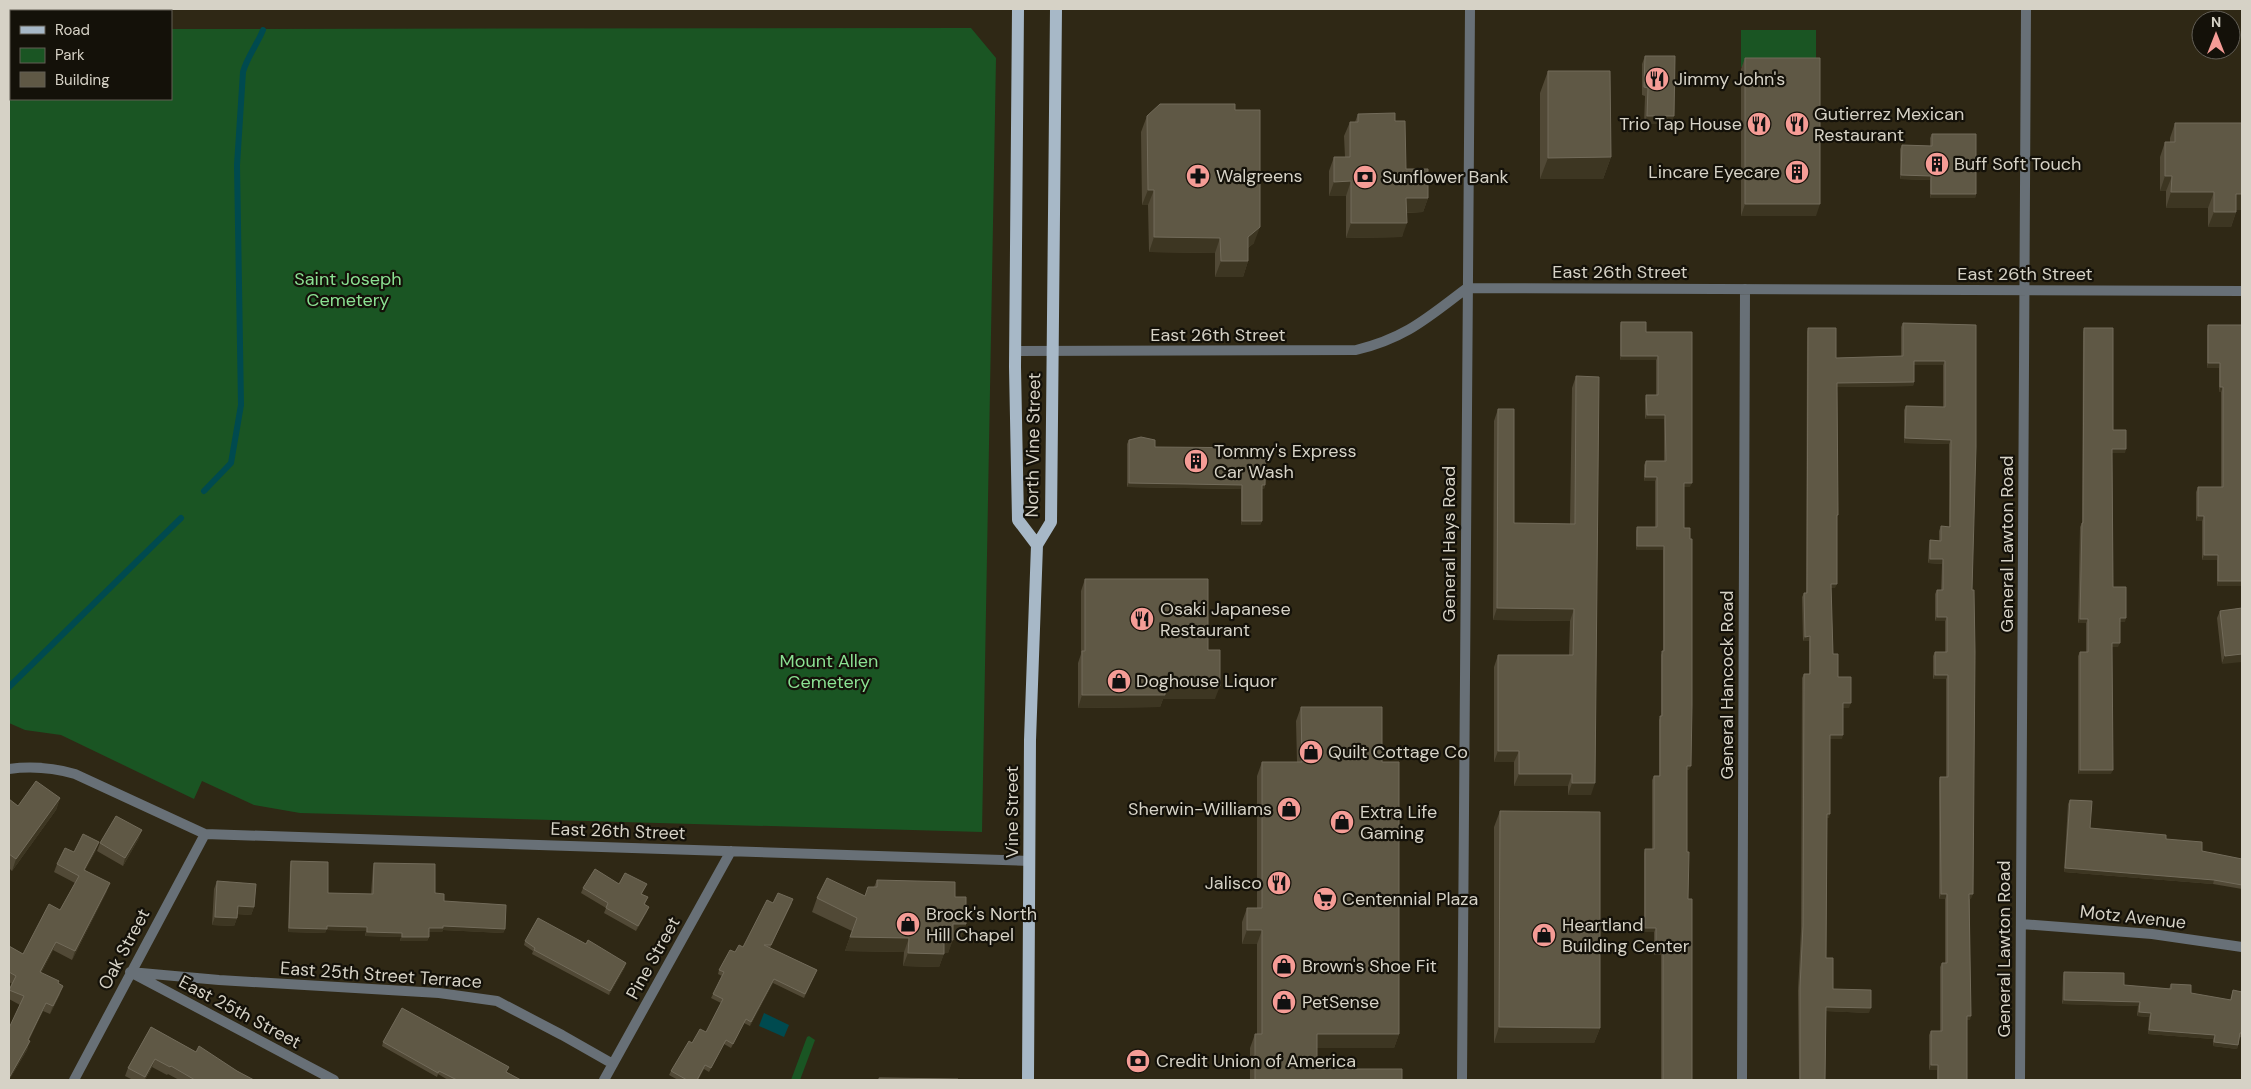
<svg xmlns="http://www.w3.org/2000/svg" width="2251" height="1089" viewBox="0 0 2251 1089" font-family="'DM Sans',sans-serif">
	<rect width="100%" height="100%" fill="#2f2815"/>
	<path fill="#1a5523" d="M971 28 996 58 982 832 300 813 254 805 202 781 194 799 61 735 25 730 9 723V29H11V99H171V29Z
		M1741 30H1816V68L1741 67Z
		M809 1036 815 1040 800 1080H791L807 1037Z"/>
	<path fill="#004a4f" d="M764 1013 789 1025 784 1037 759 1026Z"/>
	<g fill="none" stroke-linecap="round" stroke-linejoin="round">
		<path stroke="#004a4f" stroke-width="6" d="M204 491 231 463 241 405 237 165 243 72C247 57 257 45 263 30
			M9 687 181 518"/>
		<path stroke="#687077" stroke-width="10" d="M1015 351 1356 350C1406 338 1427 318 1467 288L2242 291
			M9 769C31 766 54 768 75 774L205 834 1030 861
			M2021 924 2152 934 2242 947
			M130 972 219 980 439 993 497 1001 562 1035 613 1064
			M134 974 334 1080
			M74 1080 205 834
			M604 1080 731 851
			M1462 1080 1470 9
			M1742 1080 1745 289
			M2020 1080 2026 9"/>
		<path stroke="#a7b8c7" stroke-width="12" d="M1018 9 1015 367 1018 520 1037 545
			M1037 545 1051 522 1056 9
			M1028 1080 1030 740 1037 545"/>
	</g>
	<path fill="#514936" d="M1645 56 1671 124H1644L1645 96 1642 95V64Z
		M1745 58 1816 216H1741V69Z
		M1548 71 1611 157 1603 179H1540V93Z
		M1235 110 1254 243 1248 248V261L1243 277H1215V253L1149 252 1148 205H1142L1141 132 1147 116Z
		M1358 114 1395 121 1406 169 1428 198 1423 212 1407 213 1402 237 1346 238V196H1329V171L1334 157H1345L1344 136 1350 122H1355Z
		M2175 123 2242 210H2236V212L2231 227H2208V208H2166V191H2160V157L2165 142H2170V138Z
		M1932 134 1976 194 1975 198H1930V180L1900 179V149L1902 145 1930 146V138Z
		M1621 322 1646 332H1692L1690 487H1684V528L1689 770H1687V852L1692 1080H1661V955H1654V932H1644V853L1645 849H1652V780L1654 776H1659V720L1661 716V655L1663 651V550H1636V531L1637 527H1655V481H1644V465L1646 461H1664V419H1645V399L1646 395H1656V360H1620V326Z
		M1903 323 1976 325 1972 590 1971 899H1970V1020H1967V1080H1937V1070H1929V1035L1931 1031H1940V967L1942 963H1945V899H1939V781L1940 777H1946V679H1933V656L1935 652H1945V621H1935V594L1937 590H1941L1942 564 1928 563 1929 545 1930 540 1939 541V531L1941 526 1949 527V444L1904 443V410L1906 406 1943 407V365H1914V382L1913 386 1837 387V519L1835 588H1831L1833 654 1838 677 1849 708H1843L1842 739H1830L1829 818H1827L1826 958 1833 989 1869 1013 1826 1011 1825 1080H1799L1798 991 1801 931 1802 678 1804 674H1809V641H1803L1802 597 1804 593H1806L1807 332 1808 328 1836 358 1901 356V327Z
		M2208 325H2242V586H2217V560H2202V521H2196V492L2198 487H2221V392H2219V368H2207V330Z
		M2084 328 2113 430 2125 453H2112L2113 587 2125 622H2120L2118 647H2112L2111 774H2078V656L2080 652H2086V623H2078L2080 527 2082 523 2083 332Z
		M1576 376 1591 795H1568V786H1514V762H1494V667L1498 655H1569L1570 621 1493 620 1494 421 1498 409 1514 523 1570 524 1572 388Z
		M1129 440 1155 447 1265 485 1264 489H1262V521L1260 525H1241V489L1127 487V444Z
		M1085 579 1208 650 1215 699H1163L1160 707 1078 708V663L1081 654V591Z
		M2242 608 2222 664 2217 618 2220 611Z
		M1301 707 1382 762 1399 1034 1394 1048H1317V1069L1402 1080H1250V1048L1255 1034H1257V944H1242V922L1247 908H1257V776L1262 762H1297L1296 721Z
		M60 798 56 810 12 871 9 868V799L18 806Z
		M2070 800 2090 828 2166 839 2202 851 2242 859V889L2213 884 2064 872 2068 804Z
		M1500 811 1600 1028 1594 1043H1494V827Z
		M139 838 123 866 97 851 100 843Z
		M96 850 85 870 107 891 72 960 53 950 41 973 58 983 60 994 50 1014 43 1011 29 1040 27 1050 9 1080 20 1005 9 999V991L12 984 9 982V946L23 954 60 910 75 883 54 872 57 864Z
		M291 861 328 893 371 894 373 867 374 863 435 893 444 901 505 929 503 933 443 930 442 932H429V937L427 941H400L401 937 365 936 366 931 326 930 325 933 288 932 290 865Z
		M877 880 955 897 966 924 961 938H953L948 953H944L939 967 903 966 904 952 845 951 852 931 812 912 817 898 865 896 874 887Z
		M217 881 254 907 251 915 237 914V918L234 926 212 925 214 889Z
		M619 884H647L642 894 648 897 645 904 647 912 636 931 604 913 606 908 581 893 583 888Z
		M773 903H792L770 948 817 970 804 998 773 983 750 1026 744 1023 731 1048 724 1044 709 1072 704 1069 698 1080H678L669 1075 671 1071 692 1043 706 1032 721 1003 711 998 722 976 718 974 719 970 735 952 743 947Z
		M525 941 625 967 609 995 532 954 533 951 524 945Z
		M2064 972 2124 985 2169 989 2171 984 2191 993 2230 1000 2233 990 2242 992V1038L2240 1037 2237 1049 2213 1046V1039L2148 1034 2149 1017 2137 1016 2138 1006 2062 1004 2063 976Z
		M151 1027 196 1052 237 1071 254 1080H179L168 1074 167 1075 152 1067 145 1080H133L125 1076 128 1068Z
		M383 1042 507 1072 521 1080H448L438 1074 437 1077 382 1046Z"/>
	<path fill="#3d3622" d="M1647 116H1674L1671 124H1644Z
		M1611 157 1603 179H1540L1548 158Z
		M1901 175 1931 176 1930 180 1900 179Z
		M2165 176H2172L2166 191H2160Z
		M1351 181 1346 196H1329L1334 182Z
		M1148 190H1154L1148 205H1142Z
		M2171 192H2214L2208 208H2166Z
		M1931 194H1976L1975 198H1930Z
		M2236 194H2242V210H2231Z
		M1406 198H1428L1423 212 1401 213Z
		M1745 204H1820L1816 216H1741Z
		M2214 212H2236L2231 227H2208Z
		M1351 223H1407L1402 237 1346 238Z
		M1260 227 1254 243 1242 253 1248 237Z
		M1154 237 1220 238 1215 253 1149 252Z
		M1221 261H1248L1243 277H1215Z
		M1621 356H1658L1656 360H1620Z
		M1914 361H1945L1943 365H1913Z
		M2208 363H2220L2219 368H2207Z
		M1914 382 1913 386 1836 387 1837 383Z
		M2220 387H2223L2221 392H2219Z
		M1647 415H1665L1664 419H1645Z
		M1905 438 1951 440 1949 444 1904 443Z
		M2112 449H2126L2125 453H2111Z
		M1645 477H1657L1655 481H1644Z
		M1129 483 1242 485 1241 489 1127 487Z
		M1684 483H1692L1690 487H1683Z
		M1262 485H1265L1264 489H1260Z
		M2198 516H2204L2202 521H2196Z
		M1242 521H1262L1260 525H1241Z
		M1637 546H1664L1663 550H1636Z
		M2204 555H2218L2217 560H2202Z
		M1930 559H1943L1942 564 1928 563Z
		M2218 581H2242V586H2217Z
		M1831 584H1837L1835 588H1830Z
		M1497 608 1574 609 1570 621 1493 620Z
		M1937 617H1947L1945 621H1935Z
		M2120 618H2126L2125 622H2118Z
		M2080 619H2088L2086 623H2078Z
		M1810 636 1809 641H1803L1805 637Z
		M2112 643H2120L2118 647H2110Z
		M2242 654V662L2222 664 2225 656Z
		M1935 675H1948L1946 679H1933Z
		M1220 686 1215 699H1163L1160 707 1078 708 1082 695 1165 687Z
		M1843 703H1851L1849 708H1842Z
		M1830 735H1843L1842 739H1829Z
		M1498 751H1519L1514 762H1494Z
		M1687 766H1691L1689 770H1685Z
		M2080 770H2113L2111 774H2078Z
		M1519 774H1572L1568 786H1514Z
		M1572 783H1595L1591 795H1568Z
		M60 798 56 810 12 871 16 859Z
		M1827 814H1830L1829 818H1826Z
		M142 830 139 838 123 866 125 858Z
		M99 842 96 850 81 878 84 870Z
		M2065 868 2214 880 2213 884 2064 872Z
		M110 883 107 891 72 960 75 951Z
		M1941 894H1947L1945 899H1939Z
		M1969 894H1973L1971 899H1968Z
		M238 906 254 907 251 915 235 914Z
		M649 907 647 912 636 931 638 926Z
		M215 917 237 918 234 926 212 925Z
		M953 924H966L961 938H948Z
		M327 926 367 927 366 931 326 930 325 933 288 932 289 928Z
		M443 926 505 929 503 933 443 930 442 932H427L429 928Z
		M1645 928H1656L1654 932H1644Z
		M1247 930H1262L1257 944H1242Z
		M367 932 402 933 401 937 365 936Z
		M402 937H429L427 941H400Z
		M850 937 909 938 904 952 845 951Z
		M944 939 953 940 948 953H939Z
		M56 942 53 950 37 981 40 972Z
		M1656 951H1663L1661 955H1654Z
		M908 953 944 954 939 967 903 966Z
		M626 963 625 967 609 995 610 991Z
		M774 979 773 983 750 1026 751 1022Z
		M63 986 60 994 50 1014 53 1006Z
		M2064 1000 2140 1002 2138 1006 2062 1004Z
		M46 1003 43 1011 25 1048 28 1040Z
		M1826 1007 1871 1008 1869 1013 1824 1011Z
		M2139 1012 2151 1013 2149 1017 2137 1016Z
		M1967 1016H1971L1970 1020H1966Z
		M1499 1027 1600 1028 1594 1043H1494Z
		M2149 1030 2215 1035 2213 1039 2148 1034Z
		M1317 1034H1399L1394 1048H1312Z
		M30 1041 27 1050 9 1080V1078Z
		M2214 1042 2238 1045 2237 1049 2213 1046Z
		M155 1059 152 1067 145 1080H144Z
		M1931 1065H1938L1937 1070H1929Z"/>
	<path fill="#5f5845" stroke="#726b5a" d="M1645 56H1675L1674 116H1647L1648 88 1644 87Z
		M1745 58H1820V204H1745Z
		M1548 71H1610L1611 157 1548 158Z
		M1160 104H1235V110H1260V227L1248 237V261H1221L1220 238 1154 237V190H1148L1147 116Z
		M1395 113V121H1405L1406 169H1428V198H1406L1407 223H1351V181L1334 182V157H1350V122H1358V114Z
		M2175 123H2242V194H2236V212H2214V192H2171L2172 176H2165V142H2175Z
		M1932 134H1976V194H1931V176L1901 175 1902 145 1932 146Z
		M1621 322H1646V332H1692V483H1684V528H1690V539H1692V705L1691 766H1687V852H1689L1688 899H1692V1080H1663V951H1656V928H1645V849H1654V776H1660V716H1662V651H1664V546H1637V527H1657V477H1645L1646 461H1666L1665 415H1647L1646 395H1658V356H1621Z
		M1903 323 1976 325V447L1972 590H1974L1975 652 1973 894H1969L1971 1016H1967V1080H1938V1065H1931V1031H1942V963H1947V894H1941L1940 777H1948V675H1935V652H1947V617H1937V590H1943V559H1930V540L1941 541V526L1950 527 1951 440 1905 438 1906 406 1945 407V361H1914V382L1837 383 1838 515H1837V584H1831L1833 654H1838V677H1851V703H1843V735H1830V814H1827L1826 958H1833V989L1871 990V1008L1826 1007 1825 1080H1800V987L1803 926 1804 674H1810V636L1805 637 1804 593H1807L1808 328H1836V358L1903 356Z
		M2208 325H2242V581H2218V555H2204V516H2198V487H2223V387H2220V363H2208Z
		M2084 328H2113V430H2126V449H2112L2113 587H2126V618H2120V643H2112L2113 770H2080V652H2088V619H2080L2082 523H2083Z
		M1576 376 1599 377 1595 783H1572V774H1519V751H1498V655H1573L1574 609 1497 608 1498 409H1514V523L1575 524Z
		M1141 437 1155 440V447L1266 448 1265 485H1262V521H1242V485L1129 483V440Z
		M1085 579H1208V650H1220V686L1165 687V695H1082V651H1085Z
		M2242 608V654L2225 656 2220 611Z
		M1301 707H1382V762H1399V1034H1317V1069H1402V1080H1255V1034H1262V930H1247V908H1262V762H1302Z
		M36 781 60 798 16 859 9 854V799L18 806Z
		M2070 800 2092 801 2090 828 2166 835V839L2202 842V851L2242 859V885L2214 880 2065 868Z
		M1500 811 1600 812V1028L1499 1027Z
		M116 816 142 830 125 858 100 843Z
		M83 834 99 842 84 870 110 883 75 951 56 942 40 972 59 981 58 983 63 986 53 1006 46 1003 28 1040 30 1041 9 1078V1028L24 996 9 990 16 976 9 972V946L23 954 49 904 60 910 79 876 57 864 65 848 74 852Z
		M291 861 328 862V893L373 894 374 863 435 864V893L444 894V901L506 905 505 929 443 926V928H429V937H402V933L367 932V927L327 926V929L289 928Z
		M595 869 619 884 625 873 647 884 641 894 648 897 644 904 649 907 638 926 606 908 608 903 583 888Z
		M827 878 865 896 868 887H877V880L955 882V897H966V924H953V940L944 939V954L908 953 909 938 850 937 857 918 817 898Z
		M217 881 256 884 254 907 238 906 237 918 215 917Z
		M778 893 793 899 771 945H764L817 970 805 994 774 979 751 1022 746 1019 733 1044 726 1040 711 1068 705 1065 697 1080H687L671 1071 689 1041 692 1043 700 1029 706 1032 723 999 713 994 724 972 719 970 730 950 735 952 739 945 743 947 767 900 773 903Z
		M538 918 586 944 588 940 626 963 610 991 534 950 535 948 525 941Z
		M2064 972 2124 973V985L2171 989V984L2191 985V993L2231 1000 2233 990 2242 992V1033H2240L2238 1045 2214 1042 2215 1035 2149 1030 2151 1013 2139 1012 2140 1002 2064 1000Z
		M402 1008 509 1067 506 1072 521 1080H457L439 1071 438 1073 383 1042Z
		M151 1027 196 1052 199 1046 237 1071 254 1080H195L171 1066 170 1067 155 1059 145 1077 128 1068Z
		M879 1078 958 1079V1080H879Z"/>
	<defs>
		<g id="restaurant-disc" transform="scale(1.25)"><circle r="9.5" fill="#f59c96" stroke="#141109"/><path d="M-5-6h1v4h1v-4h1v4h1v-4h1v5L-1.5 .5V6h-2V.5L-5-1ZM5-6V6H3V1.5H1.5Q1.5-4 5-6Z" fill="#111"/></g>
		<g id="building-disc" transform="scale(1.25)"><circle r="9.5" fill="#f59c96" stroke="#141109"/><path d="M-4-6H4V6H1V3H-1V6H-4ZM-2.5-4.3h1.7v1.8h-1.7ZM.8-4.3h1.7v1.8H.8ZM-2.5-1h1.7V.8h-1.7ZM.8-1h1.7V.8H.8Z" fill="#111"/></g>
		<g id="pharmacy-disc" transform="scale(1.25)"><circle r="9.5" fill="#f59c96" stroke="#141109"/><path d="M-2-6h4v4h4v4h-4v4h-4v-4h-4v-4h4Z" fill="#111"/></g>
		<g id="bank-disc" transform="scale(1.25)"><circle r="9.5" fill="#f59c96" stroke="#141109"/><path d="M-6-4H6V4H-6ZM0-2.3a2.3 2.3 0 1 0 0 4.6a2.3 2.3 0 1 0 0-4.6Z" fill="#111"/></g>
		<g id="shop-disc" transform="scale(1.25)"><circle r="9.5" fill="#f59c96" stroke="#141109"/><path d="M-5-2.5h2.3a2.7 3.5 0 0 1 5.4 0H5L5.5 6h-11ZM-1.5-2.5h3a1.5 2.3 0 0 0-3 0Z" fill="#111"/></g>
		<g id="supermarket-disc" transform="scale(1.25)"><circle r="9.5" fill="#f59c96" stroke="#141109"/><path d="M-6-5.5h2.5l.6 2H6L4.5 2H-2.5L-4.4-4H-6ZM-1.5 3.2a1.3 1.3 0 1 0 .1 0ZM3 3.2a1.3 1.3 0 1 0 .1 0Z" fill="#111"/></g>
	</defs>
	<g fill-rule="evenodd">
		<use href="#restaurant-disc" x="1657" y="79"/>
		<use href="#restaurant-disc" x="1759" y="124"/>
		<use href="#restaurant-disc" x="1797" y="124"/>
		<use href="#building-disc" x="1937" y="164"/>
		<use href="#building-disc" x="1797" y="172"/>
		<use href="#pharmacy-disc" x="1198" y="176"/>
		<use href="#bank-disc" x="1365" y="177"/>
		<use href="#building-disc" x="1196" y="461"/>
		<use href="#restaurant-disc" x="1142" y="619"/>
		<use href="#shop-disc" x="1119" y="681"/>
		<use href="#shop-disc" x="1311" y="752"/>
		<use href="#shop-disc" x="1289" y="809"/>
		<use href="#shop-disc" x="1342" y="822"/>
		<use href="#restaurant-disc" x="1279" y="883"/>
		<use href="#supermarket-disc" x="1325" y="899"/>
		<use href="#shop-disc" x="908" y="924"/>
		<use href="#shop-disc" x="1544" y="935"/>
		<use href="#shop-disc" x="1284" y="966"/>
		<use href="#shop-disc" x="1284" y="1002"/>
		<use href="#bank-disc" x="1138" y="1061"/>
	</g>
	<g text-anchor="middle" dominant-baseline="central" stroke-width="4.5" stroke-linejoin="round" paint-order="stroke">
		<g font-size="18" fill="#d6d2c6" stroke="#141109" text-anchor="start">
			<text x="1674" y="79">Jimmy John's</text>
			<text x="1814" y="114">Gutierrez Mexican<tspan x="1814" dy="21">Restaurant</tspan></text>
			<text x="1742" y="124" text-anchor="end">Trio Tap House</text>
			<text x="1954" y="164">Buff Soft Touch</text>
			<text x="1780" y="172" text-anchor="end">Lincare Eyecare</text>
			<text x="1216" y="176">Walgreens</text>
			<text x="1382" y="177">Sunflower Bank</text>
			<text x="1214" y="451">Tommy's Express<tspan x="1214" dy="21">Car Wash</tspan></text>
			<text x="1160" y="609">Osaki Japanese<tspan x="1160" dy="21">Restaurant</tspan></text>
			<text x="1136" y="681">Doghouse Liquor</text>
			<text x="1328" y="752">Quilt Cottage Co</text>
			<text x="1272" y="809" text-anchor="end">Sherwin-Williams</text>
			<text x="1360" y="812">Extra Life<tspan x="1360" dy="21">Gaming</tspan></text>
			<text x="1262" y="883" text-anchor="end">Jalisco</text>
			<text x="1342" y="899">Centennial Plaza</text>
			<text x="926" y="914">Brock's North<tspan x="926" dy="21">Hill Chapel</tspan></text>
			<text x="1562" y="925">Heartland<tspan x="1562" dy="21">Building Center</tspan></text>
			<text x="1302" y="966">Brown's Shoe Fit</text>
			<text x="1302" y="1002">PetSense</text>
			<text x="1156" y="1061">Credit Union of America</text>
		</g>
		<g font-size="18" fill="#d6d2c6" stroke="#141109">
			<text x="1620" y="272">East 26th Street</text>
			<text x="2025" y="274">East 26th Street</text>
			<text x="1218" y="335">East 26th Street</text>
			<text transform="translate(1033 445) rotate(-89)">North Vine Street</text>
			<text transform="translate(1449 544) rotate(-90)">General Hays Road</text>
			<text transform="translate(2007 544) rotate(-90)">General Lawton Road</text>
			<text transform="translate(1727 685) rotate(-90)">General Hancock Road</text>
			<text transform="translate(1012 812) rotate(-90)">Vine Street</text>
			<text transform="translate(618 831) rotate(2)">East 26th Street</text>
			<text transform="translate(2133 917) rotate(6)">Motz Avenue</text>
			<text transform="translate(124 949) rotate(-62)">Oak Street</text>
			<text transform="translate(2004 949) rotate(-90)">General Lawton Road</text>
			<text transform="translate(653 958) rotate(-61)">Pine Street</text>
			<text transform="translate(381 975) rotate(4)">East 25th Street Terrace</text>
			<text transform="translate(240 1012) rotate(28)">East 25th Street</text>
		</g>
		<g font-size="18" fill="#8be192" stroke="#141109">
			<text x="348" y="279">Saint Joseph<tspan x="348" dy="21">Cemetery</tspan></text>
			<text x="829" y="661">Mount Allen<tspan x="829" dy="21">Cemetery</tspan></text>
		</g>
	</g>
	<rect width="2251" height="1089" fill="none" stroke="#d6d2c6" stroke-width="20"/>
	<rect x="10" y="10" width="162" height="90" fill="#141109" stroke="#625e55"/>
	<rect x="20" y="26" width="25" height="8" fill="#a7b8c7" stroke="#625e55"/>
	<text x="55" y="35" font-size="15" fill="#d6d2c6">Road</text>
	<rect x="20" y="48" width="25" height="15" fill="#1a5523" stroke="#625e55"/>
	<text x="55" y="60" font-size="15" fill="#d6d2c6">Park</text>
	<rect x="20" y="72" width="25" height="15" fill="#5f5845" stroke="#625e55"/>
	<text x="55" y="85" font-size="15" fill="#d6d2c6">Building</text>
	<g transform="translate(2216 35)"><circle r="24" fill="#141109" stroke="#625e55"/>
	<path d="M0-4L9 19L0 12L-9 19Z" fill="#f59c96"/>
	<text y="-8" font-size="14" font-weight="bold" text-anchor="middle" fill="#d6d2c6">N</text>
	</g>
</svg>
